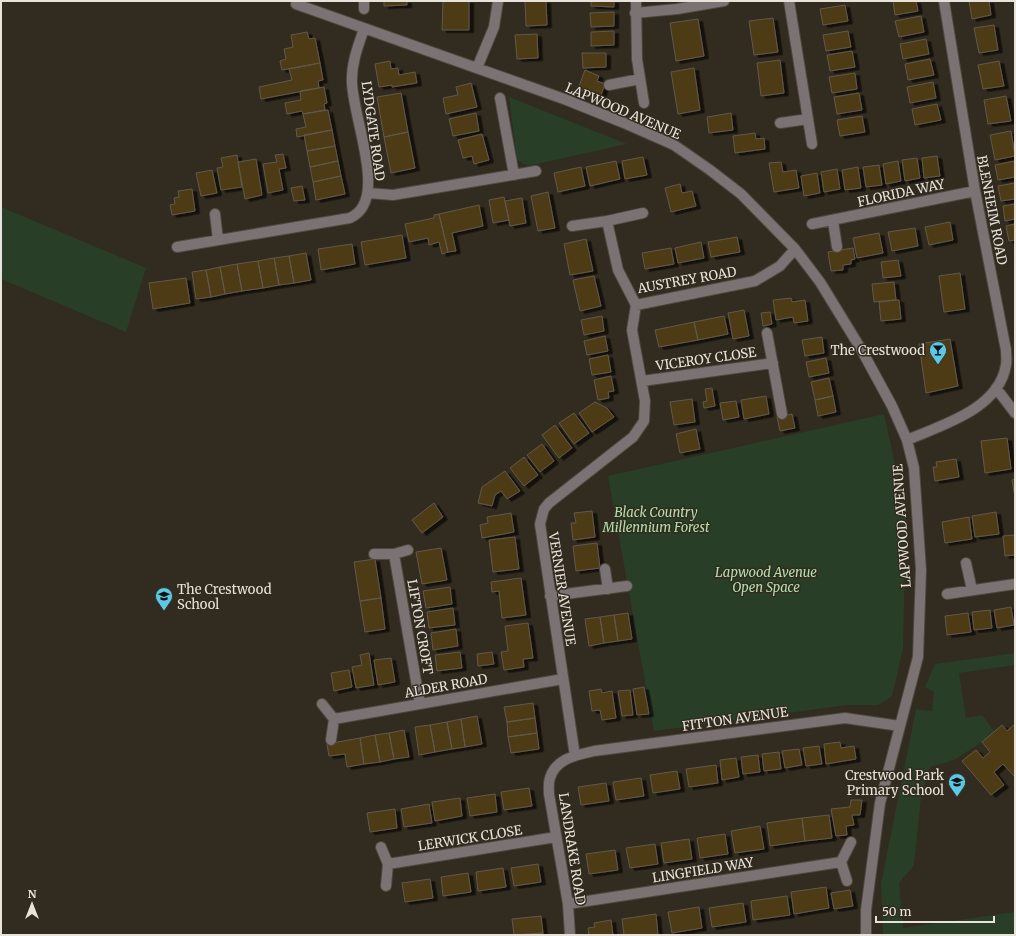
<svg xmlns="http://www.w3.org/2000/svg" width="1016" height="936" viewBox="0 0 1016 936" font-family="Merriweather,serif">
	<defs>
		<filter id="shadow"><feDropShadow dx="4.5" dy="2.5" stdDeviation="0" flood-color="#0009"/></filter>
	</defs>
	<rect width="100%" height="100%" fill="#322b1f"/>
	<path fill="#293e27" d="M509 97 627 144 528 166 517 160Z
		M1 207 146 268 126 332 1 279Z
		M884 414 906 513 903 649 892 696 878 705H847L654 731 608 476Z
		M1015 653V665L959 673 966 718 982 715 995 732 982 742 954 760 930 767 921 797 914 865 899 883 903 928 1015 912V935H883L881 884 916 709 932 711 934 692 925 687 935 664Z"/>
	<path fill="#4e3b17" stroke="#61594b" filter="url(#shadow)" d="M384 1H407V5L384 6Z
		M443 1H469V30H442Z
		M525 1H546L547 25 526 26Z
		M591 1H614V7L591 6Z
		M893 1H916L918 11 895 15Z
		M969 1H989L991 15 972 19Z
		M845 5 848 21 823 25 820 9Z
		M614 12V26L591 27 590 13Z
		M921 16 924 32 899 37 895 21Z
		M773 18 778 52 754 55 749 21Z
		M698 19 704 56 676 61 670 23Z
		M994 25 998 50 979 53 974 28Z
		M614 31V45L591 46V32Z
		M848 31 851 47 826 51 823 35Z
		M307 32 309 39 315 38 320 63 282 70 280 61 286 59 284 49 293 47 291 35Z
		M537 34 538 58 517 59 515 35Z
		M926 39 929 54 903 59 900 44Z
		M852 51 855 67 830 71 827 55Z
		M582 53H606V67L583 68Z
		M930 59 934 75 908 80 905 64Z
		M780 60 784 93 761 96 757 63Z
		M390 61 391 69 398 68 399 75 415 72 417 83 392 87V85L379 87 375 64Z
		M999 61 1004 86 983 89 978 65Z
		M320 63 323 80 318 81 319 88 261 99 259 87 292 80 289 69Z
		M694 68 700 110 678 114 671 72Z
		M585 70 599 76 597 81 605 84 600 98 578 89Z
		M855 73 857 89 832 93 829 77Z
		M933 82 936 98 910 103 907 87Z
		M471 83 477 107 446 114 443 98 458 95 456 87Z
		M324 87 327 103 324 104 325 110 303 114 302 111 287 114 285 103 301 100 300 91Z
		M401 93 408 132 384 137 377 97Z
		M859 93 862 110 837 114 834 97Z
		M1006 96 1011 121 988 124 984 100Z
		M937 104 941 120 915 125 912 109Z
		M328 110 332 130 297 137 296 129 306 127 303 114Z
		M476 113 479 131 453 136 449 119Z
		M731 113 733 130 709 133 707 117Z
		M862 116 865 132 840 136 837 120Z
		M332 130 335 146 307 151 304 135Z
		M1011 131 1015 156 995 160 990 135Z
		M408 132 415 168 391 173 384 137Z
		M755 133 756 139 764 138 765 149 735 153 733 136Z
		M482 134 489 160 474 164 472 156 463 158 458 140Z
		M335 146 338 161 310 167 307 151Z
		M283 154 286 168 279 169 283 190 268 193 263 164 277 162 275 155Z
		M237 155 242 187 221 190 217 168 223 167 221 158Z
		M937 156 940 176 924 178 922 158Z
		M643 157 647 175 625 179 622 161Z
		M917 158 920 178 905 181 902 160Z
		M256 159 262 195 245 199 238 162Z
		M338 161 341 176 313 182 310 167Z
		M616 161 620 179 590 186 586 167Z
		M898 161 901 181 886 184 883 164Z
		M1015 161V177L998 180 995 165Z
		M781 162 783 172 796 170 799 188 774 192 769 163Z
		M879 165 882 185 866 187 863 167Z
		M581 167 585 186 558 192 554 173Z
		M858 167 861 188 845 190 842 170Z
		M837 169 840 189 824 192 821 172Z
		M212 170 217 193 201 196 196 173Z
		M817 173 820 193 804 196 801 176Z
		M341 176 345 194 316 200 313 182Z
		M1015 183V199L1001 201 998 186Z
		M680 184 682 193 692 191 696 206 671 212 665 188Z
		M302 186 305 200 294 201 291 188Z
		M192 189 195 211 172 215 170 205 175 204 174 198 179 197 178 191Z
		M548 192 555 228 538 231 531 196Z
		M504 197 509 220 493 223 489 200Z
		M522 198 526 223 510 226 505 201Z
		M1015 204V219L1005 221 1003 206Z
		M479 205 483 226 452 233 456 251 448 252 439 214Z
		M439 214 448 252 442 254 439 242 429 245 428 238 409 242 405 224 434 218V215Z
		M950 222 953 240 929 245 925 227Z
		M1015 224V240L1009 241 1006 226Z
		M915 228 918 246 892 251 888 232Z
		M879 233 883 253 857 258 853 238Z
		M402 235 406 258 365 265 361 242Z
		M737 237 740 252 711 257 708 242Z
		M586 239 593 271 570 275 564 244Z
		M701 242 704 258 678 263 675 248Z
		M352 244 355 264 321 270 318 249Z
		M671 248 674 264 645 269 642 253Z
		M853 248 855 259 851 260V264L843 265V270L831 271 828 252Z
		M306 253 311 280 294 283 289 256Z
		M289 256 294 283 279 285 274 258Z
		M274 258 279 285 263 288 258 261Z
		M898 260 901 276 883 278 881 262Z
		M258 261 263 288 242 291 237 264Z
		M237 264 242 291 225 294 220 267Z
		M220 267 225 294 211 297 206 270Z
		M206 270 211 297 196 299 192 272Z
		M960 273 965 309 944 312 939 276Z
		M594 276 601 306 580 311 573 280Z
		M186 278 190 303 153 309 149 283Z
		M894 282 896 300 874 302 872 284Z
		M791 298 792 302 805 300 808 321 794 323 793 317 776 320 773 300Z
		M896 300H899L901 319 881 321 879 302Z
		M744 310 749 336 733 339 728 313Z
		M770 312 772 324 763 326 761 313Z
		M602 316 604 331 584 335 581 320Z
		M724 316 728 334 698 340 694 322Z
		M694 322 698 340 659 347 655 330Z
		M605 336 608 351 587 355 584 341Z
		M822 337 824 353 805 356 802 340Z
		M950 339 958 386 926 393 919 344Z
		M608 355 611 372 592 375 589 359Z
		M826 358 829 373 809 377 806 362Z
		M611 376 614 391 608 392 609 398 598 400 594 380Z
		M829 378 833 396 815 400 811 382Z
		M712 388 715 406 704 408 703 402 707 401 705 389Z
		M766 396 769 414 744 419 741 400Z
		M833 396 836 412 818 416 815 400Z
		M692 399 695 422 674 425 670 402Z
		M736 401 739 417 723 420 720 403Z
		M595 402 607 408 614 417 592 432 579 413Z
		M574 413 589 433 574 444 559 423Z
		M792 414 795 428 780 431 777 417Z
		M555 425 572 448 559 458 542 435Z
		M696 429 700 449 680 453 676 434Z
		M1007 438 1011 469 985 473 981 441Z
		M542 444 554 461 540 472 527 455Z
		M524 457 538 475 524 486 510 468Z
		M956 459 959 477 935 481 933 467H937L936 462Z
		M505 471 520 491 507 499 501 491 495 495 492 506 478 503 482 487Z
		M1015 479V497L1012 480Z
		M434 503 443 517 422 533 412 520Z
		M592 511 595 537 573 540 571 523H576L574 513Z
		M996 512 999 534 975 537 972 516Z
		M511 513 514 532 482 538 480 525 488 523 487 517Z
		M969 517 972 539 945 543 942 522Z
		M1015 535V555L1005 556 1003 536Z
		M515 537 519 569 493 572 489 540Z
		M597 543 600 568 576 571 573 546Z
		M441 548 447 580 422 584 416 552Z
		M375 559 381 598 360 601 354 562Z
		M521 578 526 615 502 618 499 591 492 592 491 582Z
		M450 587 452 604 426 608 423 591Z
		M381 598 385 629 365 632 360 601Z
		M1011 607 1014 625 997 628 994 610Z
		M453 608 455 625 429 628 427 612Z
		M990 610 992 628 974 630 972 612Z
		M628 613 632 639 618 641 614 615Z
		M968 613 971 632 947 635 945 616Z
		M614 615 618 641 604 643 600 617Z
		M600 617 604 643 589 646 585 619Z
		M528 623 533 658 523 659 524 667 504 670 501 652 508 651 505 626Z
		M456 629 458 646 433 650 431 633Z
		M460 652 462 668 437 671 435 655Z
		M492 652 494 664 478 666 477 654Z
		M369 653 374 685 356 688 352 667 362 665 360 655Z
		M391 658 395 682 378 685 374 660Z
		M349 670 352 687 334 691 331 673Z
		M644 687 649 714 637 715 633 689Z
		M601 689 602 693 612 691 616 718 602 720 600 710 592 711 589 691Z
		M630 690 633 715 622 716 618 691Z
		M533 703 535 718 507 722 504 707Z
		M477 716 482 744 465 747 461 719Z
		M535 718 537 733 508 737 507 722Z
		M461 719 465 747 452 749 447 722Z
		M447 722 452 749 435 752 430 725Z
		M1015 724V777L1003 764 994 772 1004 785 991 795 962 761 976 750 983 758 990 752 982 742 1002 725 1007 731Z
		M430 725 435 752 419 755 415 727Z
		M404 730 409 757 394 759 389 733Z
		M389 733 394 759 380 762 375 735Z
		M537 733 539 749 511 753 508 737Z
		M375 735 380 762 364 764 360 738Z
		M360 738 364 764 347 767 345 754 329 756 327 744Z
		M840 742 841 748 854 746 856 759 826 764 824 744Z
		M819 746 822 764 806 766 803 748Z
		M799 749 802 765 785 768 782 751Z
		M779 752 781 769 764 771 762 754Z
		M758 755 760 772 743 774 741 757Z
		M736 758 739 777 722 780 720 760Z
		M716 765 718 783 689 787 686 769Z
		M677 771 680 789 653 793 650 775Z
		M641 778 644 796 616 800 613 782Z
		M606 783 609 801 581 805 578 787Z
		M529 788 532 806 504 810 501 792Z
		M495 794 497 812 470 816 467 798Z
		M460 798 462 816 435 821 432 802Z
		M851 800H862L860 815H852L854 825 846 826 847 835 836 836 831 809 850 807Z
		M429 804 432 823 404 827 401 809Z
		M395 809 397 828 370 832 367 813Z
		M829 815 832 838 805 841 802 818Z
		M802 818 805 841 770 846 767 823Z
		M760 826 764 849 735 853 731 831Z
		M725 834 728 854 700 858 697 838Z
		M689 839 692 859 664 863 661 843Z
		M655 844 658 864 630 868 626 848Z
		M615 850 618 870 589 874 586 854Z
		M538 864 541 882 514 886 511 868Z
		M503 868 506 887 478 891 476 872Z
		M468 873 471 892 443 896 441 877Z
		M430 879 433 898 405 902 402 883Z
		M826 887 829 908 794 914 791 892Z
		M850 890 853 906 834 909 831 893Z
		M787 896 790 915 753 920 751 901Z
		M743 903 746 922 712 927 709 908Z
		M699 907 702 928 672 933 668 912Z
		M656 914 658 935H624L622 919Z
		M541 916 543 933 514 935 512 919Z
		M611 920 613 935H589L588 928 595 927 594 923Z
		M543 933V935H525Z"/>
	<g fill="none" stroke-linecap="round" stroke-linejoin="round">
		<g stroke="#4f483d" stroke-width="12">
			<path id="minor" d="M364 1V9
				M636 1 637 59 644 103
				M789 1 812 144
				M296 4 564 99 624 123 674 145 710 170 741 194 795 249 820 282 861 349 892 406 907 440 914 468 921 570 918 657 880 803 866 910V935
				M635 13 677 9 724 1
				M477 68 494 27 498 1
				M609 85 640 79
				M500 98 514 175
				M780 123 808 119
				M368 193 393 195 536 171
				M215 214 218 240
				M607 221 618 270 636 305 755 281 780 266 795 249
				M833 221 837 247
				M812 224 975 191
				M572 226 607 221 643 213
				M177 247 350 218C356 215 360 212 363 206 379 179 353 114 352 83 351 64 358 46 364 29
				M767 333 782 414
				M642 381 773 363
				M996 388 1015 413
				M907 440C942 425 999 409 1006 365 1007 360 1006 355 1006 350L975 191 944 1
				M374 554H394L408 550
				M394 554 420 704
				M966 563 972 590
				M605 569 608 589
				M947 594 1015 584
				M550 596 627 586
				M322 704 334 719 331 740
				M334 719 563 679
				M575 756 540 524 544 509 549 503 633 437 644 421 645 401 632 330 636 305
				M381 847 388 864 386 886
				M388 864 556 837
				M847 881 841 862 851 842
				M568 904 841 862
				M570 935 568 904 549 794C549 789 548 783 550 778 556 758 577 755 594 751L845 718 900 726"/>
		</g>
		<use href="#minor" stroke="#7b7273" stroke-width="10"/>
	</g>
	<defs>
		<g id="bar-pin" transform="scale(0.9)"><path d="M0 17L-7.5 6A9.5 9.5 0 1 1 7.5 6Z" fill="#5bc8e6" stroke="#322b1f"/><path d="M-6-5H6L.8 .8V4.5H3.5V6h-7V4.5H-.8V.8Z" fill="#111"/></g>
		<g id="school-pin" transform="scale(0.9)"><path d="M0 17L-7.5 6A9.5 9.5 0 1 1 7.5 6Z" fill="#5bc8e6" stroke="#322b1f"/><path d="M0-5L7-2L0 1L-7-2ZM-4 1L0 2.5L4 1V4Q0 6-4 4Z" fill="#111"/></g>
	</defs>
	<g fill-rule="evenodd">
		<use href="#bar-pin" x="938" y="350"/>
		<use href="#school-pin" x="164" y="596"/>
		<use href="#school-pin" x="957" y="782"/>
	</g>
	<g text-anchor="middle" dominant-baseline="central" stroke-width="3" stroke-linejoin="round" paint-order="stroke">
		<g font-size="13" fill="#e7e2da" stroke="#322b1f">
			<text transform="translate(623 111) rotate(23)">LAPWOOD AVENUE</text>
			<text transform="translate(373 131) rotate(82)">LYDGATE ROAD</text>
			<text transform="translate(901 193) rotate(-12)">FLORIDA WAY</text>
			<text transform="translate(992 210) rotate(79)">BLENHEIM ROAD</text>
			<text transform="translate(687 280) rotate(-10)">AUSTREY ROAD</text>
			<text transform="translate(706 359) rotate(-8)">VICEROY CLOSE</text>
			<text transform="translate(902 526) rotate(-94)">LAPWOOD AVENUE</text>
			<text transform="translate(562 589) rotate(81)">VERNIER AVENUE</text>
			<text transform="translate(420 627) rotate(80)">LIFTON CROFT</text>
			<text transform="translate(446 686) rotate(-10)">ALDER ROAD</text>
			<text transform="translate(735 719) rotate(-8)">FITTON AVENUE</text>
			<text transform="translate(470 838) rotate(-9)">LERWICK CLOSE</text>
			<text transform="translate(572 849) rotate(81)">LANDRAKE ROAD</text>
			<text transform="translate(703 870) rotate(-9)">LINGFIELD WAY</text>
		</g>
		<g font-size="13" fill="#e7e2da" stroke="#322b1f" text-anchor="end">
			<text x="925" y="350">The Crestwood</text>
			<text x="177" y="589" text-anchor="start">The Crestwood<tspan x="177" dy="15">School</tspan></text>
			<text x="944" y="775">Crestwood Park<tspan x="944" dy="15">Primary School</tspan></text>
		</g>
		<g font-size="13" font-style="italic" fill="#b1e0ab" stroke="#322b1f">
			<text x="656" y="512">Black Country<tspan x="656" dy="15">Millennium Forest</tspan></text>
			<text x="766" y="572">Lapwood Avenue<tspan x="766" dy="15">Open Space</tspan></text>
		</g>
	</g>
	<rect width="1016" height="936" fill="none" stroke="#e7e2da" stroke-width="4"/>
	<g transform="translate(32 904)" stroke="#322b1f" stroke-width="3" paint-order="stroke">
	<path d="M0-3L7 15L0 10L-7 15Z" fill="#e7e2da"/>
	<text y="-6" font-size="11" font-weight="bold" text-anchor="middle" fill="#e7e2da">N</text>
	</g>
	<path d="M876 916v6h118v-6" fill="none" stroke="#e7e2da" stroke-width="2"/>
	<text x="882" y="916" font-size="12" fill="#e7e2da" stroke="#322b1f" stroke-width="3" paint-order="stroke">50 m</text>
</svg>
